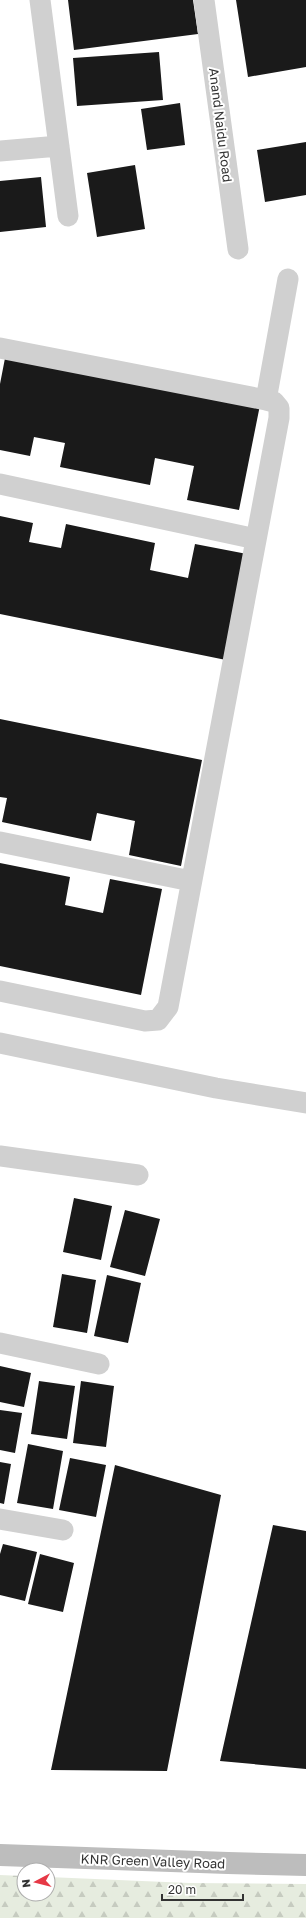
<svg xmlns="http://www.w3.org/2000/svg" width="306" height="1918" viewBox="0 0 306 1918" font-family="'Golos Text',sans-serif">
	<defs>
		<pattern id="forest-firs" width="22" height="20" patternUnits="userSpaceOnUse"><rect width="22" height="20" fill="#e6ecdf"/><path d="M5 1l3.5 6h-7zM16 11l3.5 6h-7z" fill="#c6cbc0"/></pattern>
	</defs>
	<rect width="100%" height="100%" fill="#fff"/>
	<path fill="url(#forest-firs)" d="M0 1875 24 1876V1894H48V1877L189 1883 306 1884V1918H0Z"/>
	<path fill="#1a1a1a" d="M68 0H193L198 34 74 50Z
		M236 0H306V67L248 77Z
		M159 52 163 100 77 106 73 58Z
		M180 103 185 145 147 150 141 109Z
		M306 142V195L265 202 257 150Z
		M135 165 145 229 97 237 87 173Z
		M41 177 46 227 0 232V181Z
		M6 353 260 405 239 510 187 500 194 466 155 458 150 485 60 467 65 443 34 437 30 456 0 450V384Z
		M0 516 33 523 29 542 61 548 66 524 155 543 150 570 188 578 195 544 247 554 226 660 0 614Z
		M0 719 202 760 181 866 129 855 135 821 97 813 91 841 2 822 7 798 0 797Z
		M0 863 70 877 65 905 103 913 110 879 162 889 141 995 0 966Z
		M74 1198 112 1206 101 1260 63 1252Z
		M125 1210 160 1219 145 1276 110 1267Z
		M62 1274 96 1280 87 1333 53 1327Z
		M107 1275 141 1283 128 1343 94 1336Z
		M0 1366 31 1373 24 1407 0 1402Z
		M39 1381 75 1386 67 1439 31 1434Z
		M81 1381 114 1386 106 1447 73 1443Z
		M0 1410 22 1413 15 1453 0 1450Z
		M28 1444 63 1451 53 1509 17 1503Z
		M70 1458 106 1465 96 1517 59 1510Z
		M0 1462 11 1464 4 1504 0 1503Z
		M115 1465 221 1495 167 1771 51 1770Z
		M273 1525 306 1531V1769L220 1761Z
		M3 1544 37 1552 25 1601 0 1595V1554Z
		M40 1554 74 1563 63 1612 28 1604Z"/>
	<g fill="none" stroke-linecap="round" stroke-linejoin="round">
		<path stroke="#d0d0d0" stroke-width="21" d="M40 0 68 216
			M204 0 238 249
			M0 151 59 146
			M0 348 266 400 274 402 279 408V418L168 1007 158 1020 145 1021 0 991
			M266 400 288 279
			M0 484 256 539
			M0 842 191 881
			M0 1043 216 1088 306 1103
			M0 1156 138 1175
			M0 1343 99 1364
			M0 1519 63 1530"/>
		<path stroke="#bdbdbd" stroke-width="22" d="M0 1855 228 1863 306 1865"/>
	</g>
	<g text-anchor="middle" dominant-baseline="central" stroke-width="4" stroke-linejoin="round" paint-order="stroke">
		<g font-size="13" fill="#333" stroke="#fff">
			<text transform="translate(221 125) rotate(83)">Anand Naidu Road</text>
			<text transform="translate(153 1861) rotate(2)">KNR Green Valley Road</text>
		</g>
	</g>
	<g transform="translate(36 1882) rotate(263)"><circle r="19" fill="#ffffff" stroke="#adadad"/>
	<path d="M0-3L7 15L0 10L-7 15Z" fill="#e63946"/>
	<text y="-6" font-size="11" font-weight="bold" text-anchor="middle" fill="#333333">N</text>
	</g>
	<path d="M162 1894v6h81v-6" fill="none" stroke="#333333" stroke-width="2"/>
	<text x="168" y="1894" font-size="12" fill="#333333" stroke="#ffffff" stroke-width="3" paint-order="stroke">20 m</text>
</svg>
